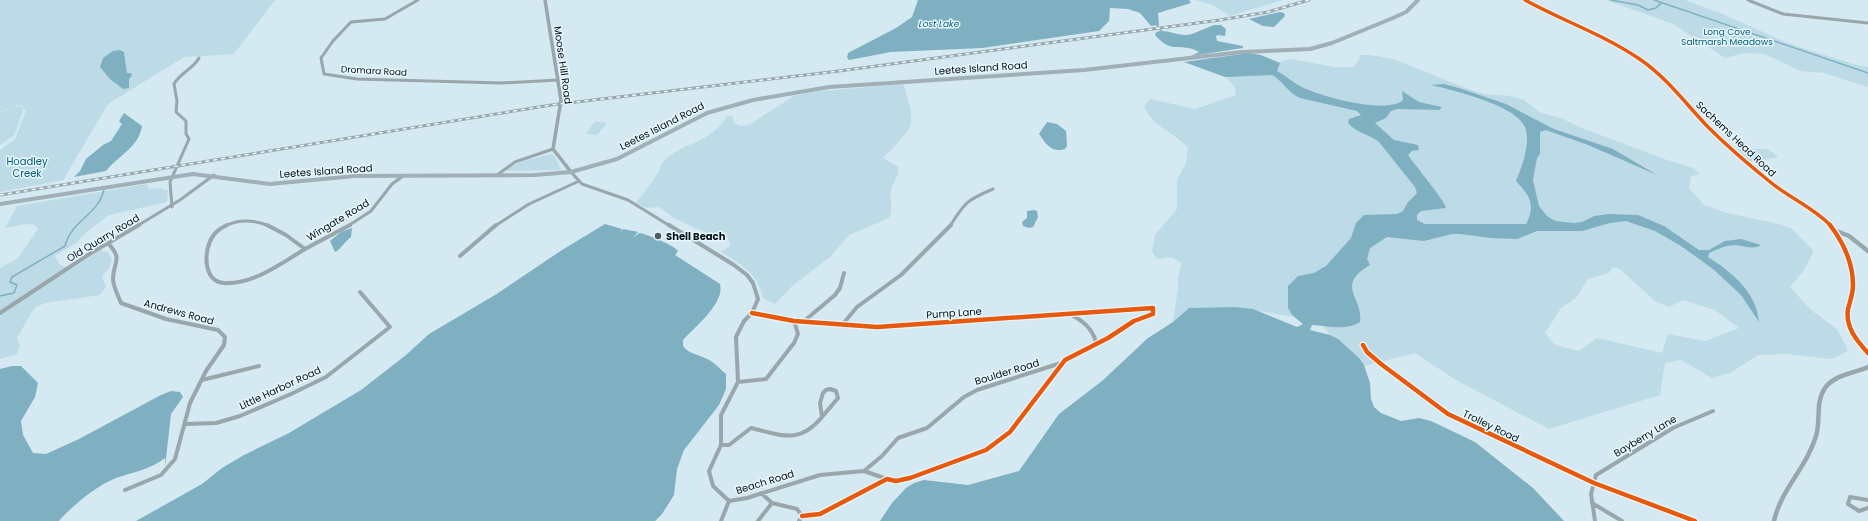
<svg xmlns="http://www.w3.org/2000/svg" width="1868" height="521" viewBox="0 0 1868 521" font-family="Poppins,sans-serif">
	<rect width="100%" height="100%" fill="#d4e9f1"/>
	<path fill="#bddbe6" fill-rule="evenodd" d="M0 0H275L234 54 184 57 108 104 63 180 0 192V150L15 139 26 111 21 105 13 106 22 107 23 110 16 131 13 136 0 145V113L13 107 0 112ZM124 52 127 73 132 75 129 80 116 85 114 81Z
		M1195 0H1283L1230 16 1213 5Z
		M1606 0H1685L1725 15 1787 43 1853 64 1868 67V87L1824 73 1801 71 1764 54 1744 53 1725 58 1673 24Z
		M1360 55H1370L1393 59 1468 89 1485 94 1511 96 1524 100 1541 113 1561 118 1579 127 1667 160 1691 167 1701 174 1691 176 1689 188 1704 205 1727 213 1779 224 1792 229 1814 251 1804 270 1790 287 1811 310 1837 329 1848 351 1831 359 1786 354 1758 355 1730 373 1712 378 1681 360 1665 363 1660 395 1549 429 1456 380 1415 353 1353 369 1324 327 1295 317 1234 307 1189 308 1173 322 1178 289V277L1182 263 1171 257 1157 259 1152 251 1155 235 1177 209V180L1186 163 1188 148C1172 130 1154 129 1144 106L1150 99 1195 109 1236 95 1234 86 1226 77 1290 59 1335 67H1353L1359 60ZM1613 267 1621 270 1655 301 1669 307 1683 300 1715 310 1739 328 1705 341 1668 334 1662 353 1597 338 1579 351 1555 345 1545 333 1561 308 1576 298 1588 279 1609 273Z
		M903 84C918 127 914 126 883 158L898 167C900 176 893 181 891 190 889 200 894 208 889 218L849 235 830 257 792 286 775 304 763 298C758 274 741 264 721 252L731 245 727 237 704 232 674 218 659 207 647 208 636 203C643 193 651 184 658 173 660 170 660 165 663 162 683 141 710 145 727 116H732L734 123 740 126 749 125 794 96 810 92Z
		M595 121 607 123 597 135 586 134Z
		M1737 149H1768L1778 157 1751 162Z
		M551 154 554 155 561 170 502 171 524 161Z
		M147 184 149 189 162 188 163 190H168L167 202 109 215 83 235 76 243 55 256 60 265 72 269 100 250 108 252 112 259 109 268 102 277 106 287 100 295 45 303 34 308 17 338 20 345 17 354 0 359V268L17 259 38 229 35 225 26 224 5 228 17 206Z"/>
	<path fill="#7fb0c1" d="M918 0H1189L1191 3 1158 13 1159 25 1151 26 1140 13 1128 9 1110 8 1109 21 1099 31 982 48 891 52 849 60 847 57 848 53 896 28 912 17Z
		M1280 12 1284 13 1285 16 1274 27 1263 26 1249 19Z
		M1214 25H1221L1226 29 1225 36 1218 35 1216 36 1217 41 1243 46V48L1191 56 1199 52C1181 41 1173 56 1155 35L1156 32C1167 28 1179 38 1192 34 1197 32 1206 28 1214 25Z
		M120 50 124 52 127 73H131L132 75 129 80V88L123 89 110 79 100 67 103 58 113 51Z
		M1249 53 1261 55 1280 63 1277 71C1285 75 1292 82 1300 86 1318 96 1387 115 1403 100L1402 91 1419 102 1442 107 1439 110 1397 109 1391 111 1386 118 1375 123 1394 140 1418 145 1419 150 1412 151 1408 155C1414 164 1445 201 1446 208L1421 211 1417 215V220L1425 224H1526C1536 205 1530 196 1516 181 1522 167 1531 142 1525 127 1516 105 1452 90 1431 85L1444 84 1459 88 1506 104 1554 129 1613 149 1657 175 1588 145 1546 130 1540 132V154L1537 158 1533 180 1539 206 1547 216 1555 221 1574 223 1582 222 1594 216 1609 214 1638 215 1664 226 1699 250H1709L1725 241 1741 239 1761 245C1753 250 1745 246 1736 245 1726 245 1718 249 1709 253L1708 257C1732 272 1757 293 1759 322L1741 295 1713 269 1681 246 1655 231 1626 221 1610 223 1582 231H1537L1517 239 1491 238 1460 234H1452L1424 241 1387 237 1370 248 1367 259 1370 265C1334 286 1364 298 1360 322 1346 331 1328 326 1312 325L1310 330 1330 335 1338 339 1359 358 1364 365 1370 383 1371 399 1374 407 1381 413 1401 421 1419 418 1431 421 1475 442 1533 488 1564 521H880L892 503 906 488 914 483 924 480 968 485 1019 471 1059 414 1102 381 1148 338 1173 322 1189 308 1234 307 1253 309 1297 327 1303 324 1292 315 1288 308V286L1298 276 1314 273 1326 266 1351 238 1356 223 1364 215 1397 214 1403 211 1408 202 1417 193 1415 187 1379 142C1369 134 1356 133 1348 123L1349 119 1361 115 1357 111 1300 98C1288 93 1283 81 1272 75L1225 77 1184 62Z
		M124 113 142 126C139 147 118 156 106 171L74 177 80 171 86 159 103 145 111 141 122 124 119 121Z
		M1047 122 1057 124 1066 131 1067 146 1065 149C1051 153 1046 144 1039 134Z
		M1034 210 1037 211 1038 217 1033 227 1029 228 1023 226 1022 222 1027 218V211Z
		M605 224 622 229 619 234 623 229 638 232 633 238 639 233C647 234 675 246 678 251L675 255 720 284C725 303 696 326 683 340V346C689 354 697 354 705 358 713 361 719 368 726 374V389L719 405 684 450 677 469 674 495 662 514 655 521H136L202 484 222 468 244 455 289 433 361 390 406 355 429 334 495 295 562 250Z
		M352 228 351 237C344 242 342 248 335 252L330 241 341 232Z
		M12 366H21L38 383 35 397 21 421 23 435 33 453 46 454 79 439 161 395 171 391 180 392 183 397 171 414 165 467V458C150 470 133 472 116 478 96 486 73 505 59 521H0V369Z"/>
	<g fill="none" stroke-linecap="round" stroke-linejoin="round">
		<path stroke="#7fb0c1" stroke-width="1.5" d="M1611 0 1638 5 1648 10 1656 8 1661 3
			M1654 0 1868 73
			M1157 25 1161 31
			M0 296 14 293 17 285 10 282 12 277 65 246C71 220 99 215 104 189"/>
		<path stroke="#99a6ab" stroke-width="3" d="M418 0 385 19 351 22 333 41 321 58 324 74 357 79 501 83 558 80
			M1748 0 1783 14 1868 23
			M571 172 582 184 628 200 670 226
			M497 175 515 162 553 149
			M172 207 170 182 189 139 186 134V121L176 112 177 101 174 84C180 73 193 69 199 58
			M137 226 180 200 214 175
			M225 226C239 219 255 220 269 226
			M348 226 371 211 392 184 403 176
			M495 226 529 204 577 182
			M950 226C965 202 967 200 993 189"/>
		<path stroke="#99a6ab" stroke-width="4" d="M227 225C221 228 216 231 213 236 203 250 203 282 224 283 253 285 282 263 305 249
			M267 225 286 235 305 249
			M669 225 734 265 747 275 753 283 758 299 752 313 744 321 736 337 738 382 721 415V445L709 471 713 486 729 501 747 498 820 475 864 471 887 479
			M108 243C123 260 114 260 113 278 113 287 118 295 121 303L166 319 218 330 225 337 224 345 206 371 190 403 175 459 161 475 125 490
			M305 249 350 225
			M460 256 496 225
			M0 313 91 253 139 225
			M752 313 794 321 877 327 1153 308V314L1134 321 1108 338 1065 360 1010 432 986 450 910 478 896 481 887 479 820 514 802 516
			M1070 314C1083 321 1092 328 1096 342
			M803 322 835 295 840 288 844 273
			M842 325 857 307 901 275 951 225
			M1363 345 1367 352 1381 364 1448 414 1594 483 1695 521
			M202 380 259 366
			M738 382 766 379 794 343 798 334 794 321
			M830 389 836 391 838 398 822 417 820 403 823 393 826 390Z
			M186 424 216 423 240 416 291 394 326 377 390 327 360 292
			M721 445H729L751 428C781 435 799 445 822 417
			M864 471 882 456 898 438 927 428 964 397 977 390 1061 363
			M761 493 772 503
			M1868 500 1850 497 1848 504 1859 511 1868 508
			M1592 503 1622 521
			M721 521 729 501
			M758 521 772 503 797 509 802 516
			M799 521 802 516
			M1595 521 1591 494 1596 475 1673 428 1713 411"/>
		<path stroke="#99a6ab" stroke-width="3.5" d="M545 0 561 100 553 149 571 172
			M1525 0C1563 21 1605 35 1641 60 1667 78 1686 104 1708 127 1727 146 1748 164 1769 181 1789 198 1813 207 1831 226"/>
		<path stroke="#99a6ab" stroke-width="4.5" d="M1830 225C1843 242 1853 263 1853 285 1853 294 1850 301 1848 309 1845 327 1857 341 1868 353
			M1834 230 1849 236 1868 251
			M1774 521C1781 489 1807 467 1816 436 1821 421 1815 402 1825 388 1834 375 1854 373 1868 367"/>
		<path stroke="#a0b0b6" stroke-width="4" d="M0 204 193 174 270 184 355 176 534 175 571 172 617 159 707 113 753 100 829 87 1084 70 1242 52 1310 49 1332 43 1393 18 1406 12 1418 0"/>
		<g stroke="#98a7ac" stroke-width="3">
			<path id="rail" d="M0 195 551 105 839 71 1220 20 1268 12 1309 0"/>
		</g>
		<use href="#rail" stroke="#e8f8fe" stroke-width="1.5" stroke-dasharray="4" stroke-linecap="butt"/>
		<g stroke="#e8f8fe" stroke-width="5.5">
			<path id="cycleway-far1" d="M1525 0C1563 21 1605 35 1641 60 1667 78 1686 104 1708 127 1727 146 1748 164 1769 181 1789 198 1813 207 1831 226"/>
		</g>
		<g stroke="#e8f8fe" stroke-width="7">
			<path id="cycleway" d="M1830 225C1843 242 1853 263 1853 285 1853 294 1850 301 1848 309 1845 327 1857 341 1868 353
				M752 313 794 321 877 327 1153 308V314L1134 321 1108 338 1065 360 1010 432 986 450 910 478 896 481 887 479 820 514 802 516
				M1363 345 1367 352 1381 364 1448 414 1594 483 1695 521"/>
		</g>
		<use href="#cycleway-far1" stroke="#e8590c" stroke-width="3.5"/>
		<use href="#cycleway" stroke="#e8590c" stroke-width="4.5"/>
	</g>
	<circle fill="#4c5b61" stroke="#e8f8fe" stroke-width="1.5" cx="658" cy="236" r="4"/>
	<g text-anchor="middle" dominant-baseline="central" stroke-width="3" stroke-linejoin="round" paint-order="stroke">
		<g font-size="9" font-style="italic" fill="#035b72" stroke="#e8f8fe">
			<text x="939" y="24">Lost Lake</text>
		</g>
		<g font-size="9" fill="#035b72" stroke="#e8f8fe">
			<text x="1727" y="32">Long Cove<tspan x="1727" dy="10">Saltmarsh Meadows</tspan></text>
		</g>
		<g font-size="9" fill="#020e13" stroke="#e8f8fe">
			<text transform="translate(374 71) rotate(3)">Dromara Road</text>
		</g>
		<g font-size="10" fill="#020e13" stroke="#e8f8fe">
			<text transform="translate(563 65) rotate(82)">Moose Hill Road</text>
			<text transform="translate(981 68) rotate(-4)">Leetes Island Road</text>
			<text transform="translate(662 126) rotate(-27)">Leetes Island Road</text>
			<text transform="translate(1736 139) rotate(43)">Sachems Head Road</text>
			<text transform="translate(326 171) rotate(-4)">Leetes Island Road</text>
			<text transform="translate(338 220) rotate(-31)">Wingate Road</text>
			<text transform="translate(103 238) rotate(-31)">Old Quarry Road</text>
			<text transform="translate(179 312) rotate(15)">Andrews Road</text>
			<text transform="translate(954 313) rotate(-4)">Pump Lane</text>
			<text transform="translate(1007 372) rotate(-17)">Boulder Road</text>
			<text transform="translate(280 388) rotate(-25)">Little Harbor Road</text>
			<text transform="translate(1491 426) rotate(26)">Trolley Road</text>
			<text transform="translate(1645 436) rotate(-31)">Bayberry Lane</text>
			<text transform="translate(765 482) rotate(-17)">Beach Road</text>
		</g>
		<g font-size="10" fill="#035b72" stroke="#e8f8fe">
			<text x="27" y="161">Hoadley<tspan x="27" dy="12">Creek</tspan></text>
		</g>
		<g font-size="10" font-weight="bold" fill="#020e13" stroke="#e8f8fe" text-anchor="start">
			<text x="666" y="236">Shell Beach</text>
		</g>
	</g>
</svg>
